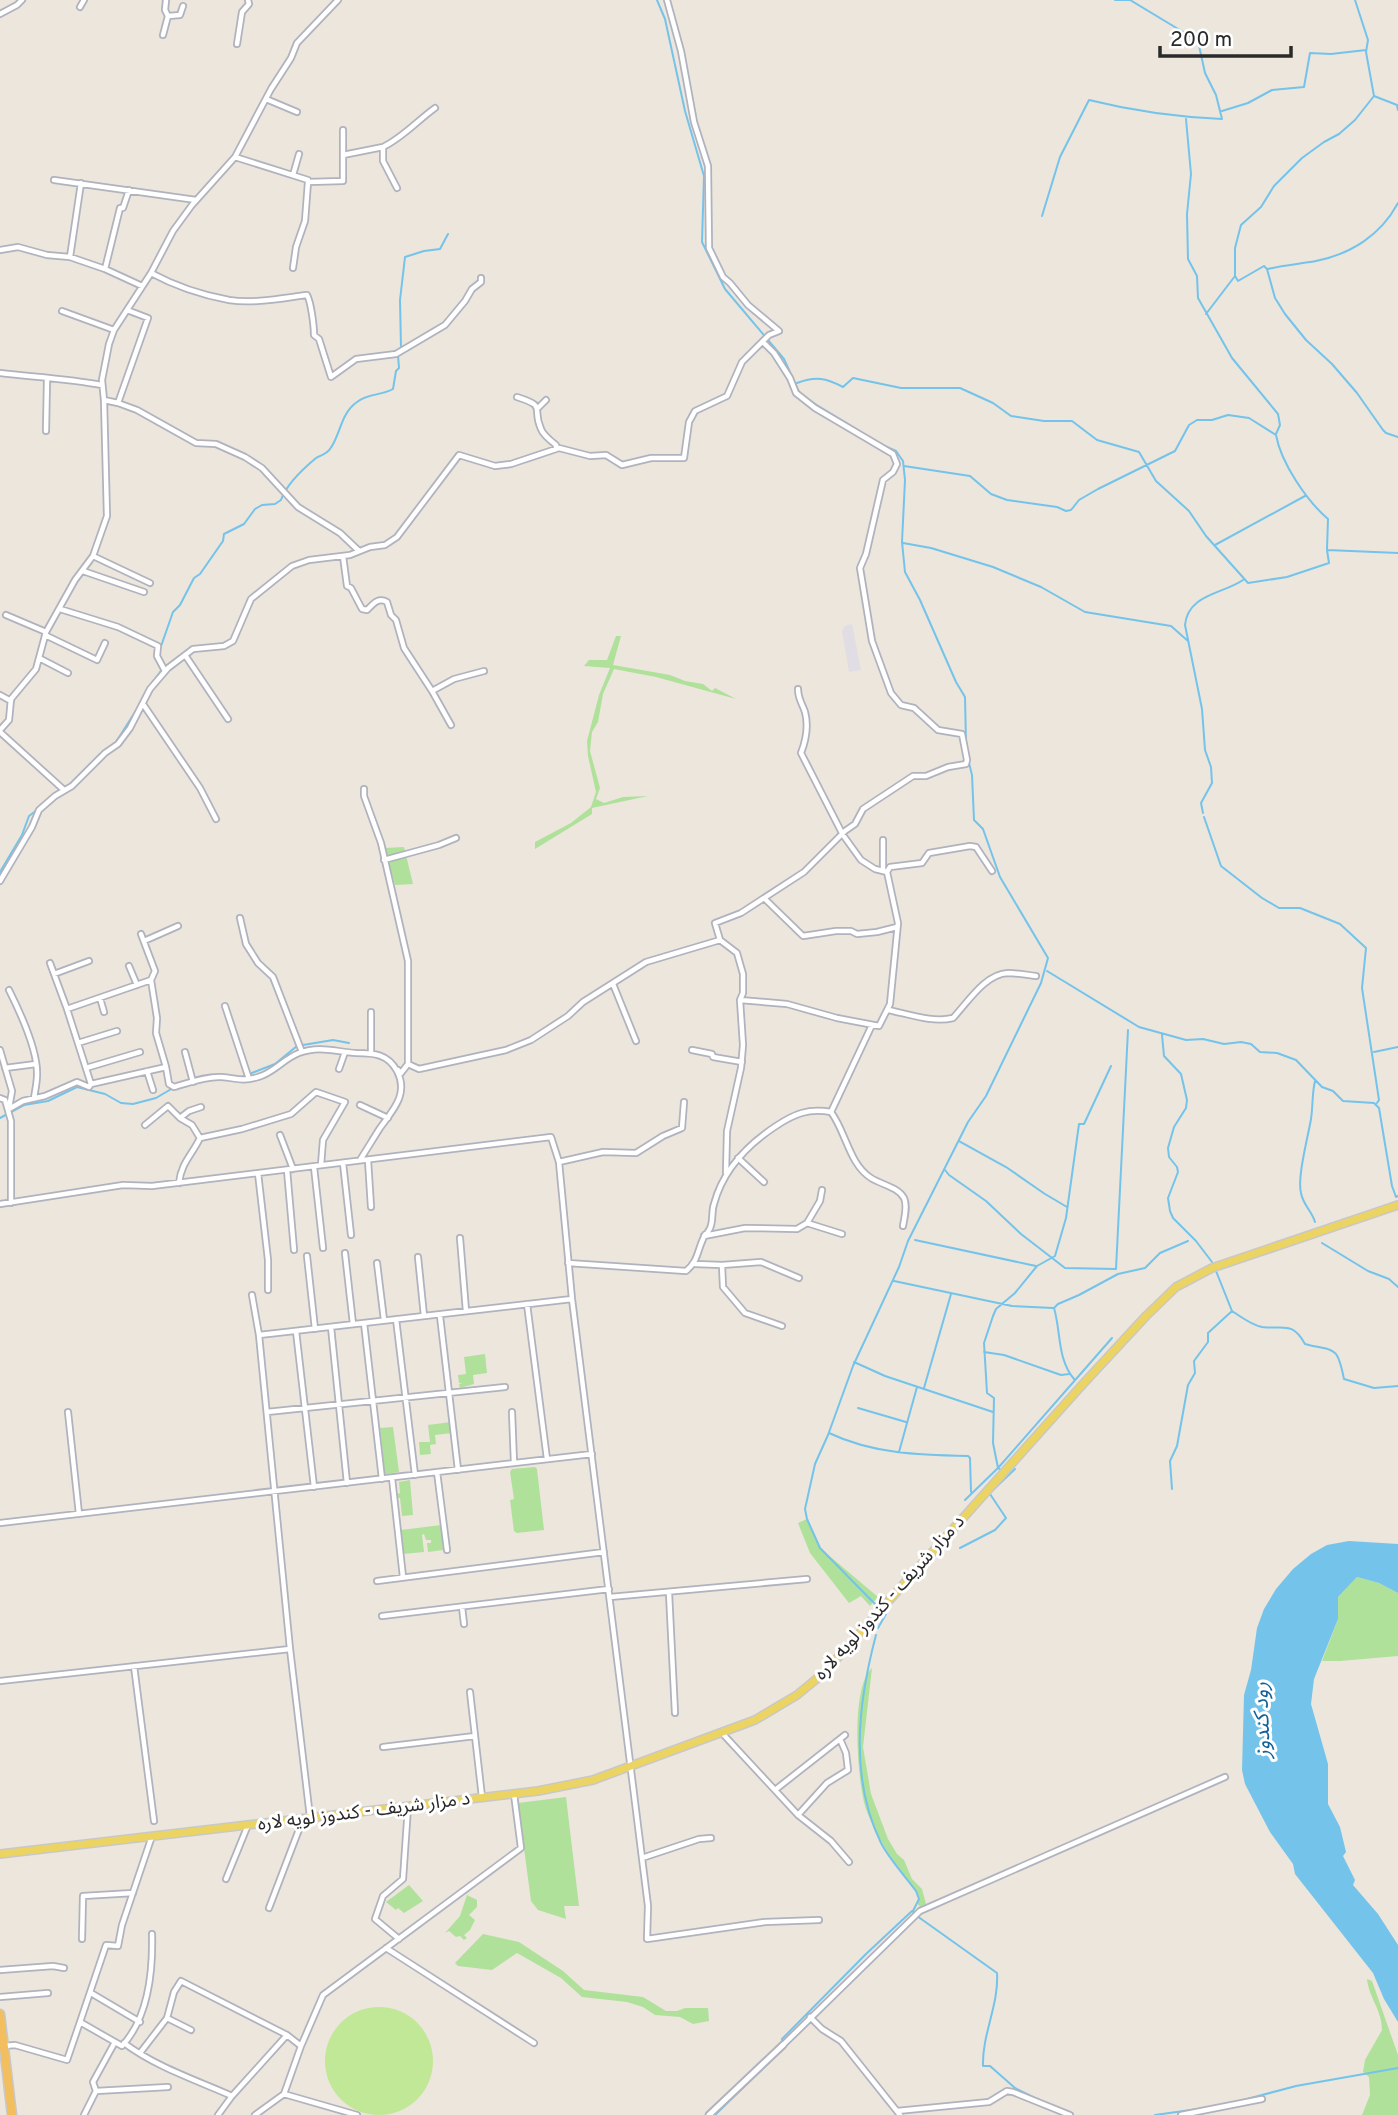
<svg xmlns="http://www.w3.org/2000/svg" width="1398" height="2115" viewBox="0 0 1398 2115" font-family="Overpass,'Noto Sans Arabic',sans-serif">
	<rect width="100%" height="100%" fill="#ece6dd"/>
	<path fill="#e0dde5" d="M852 624 861 670 849 672 842 631 845 626Z"/>
	<path fill="#afe19b" d="M616 636H621L613 665 670 675 685 681 703 684 712 691 715 688 736 699 656 677 614 669 603 694 598 722 592 732 590 751 600 788 596 799 604 803 623 797 648 796 592 808V814L535 849V842L571 823 591 807 596 792 588 756 587 741 599 695 610 668 584 666 589 660H607Z
		M404 847 413 884 395 885 385 848Z
		M485 1354 487 1373 473 1375 474 1384 460 1388 459 1384 463 1383H459L458 1375 466 1374 464 1357Z
		M451 1422 452 1433 435 1435 436 1444 430 1445 431 1454 420 1455 419 1442H430L428 1425Z
		M393 1427 399 1472 385 1474 380 1428Z
		M535 1467 537 1469 544 1530 517 1533 514 1531 510 1500 514 1499 510 1472 512 1469Z
		M410 1480 413 1515 402 1516 400 1498H397V1494L400 1493 399 1482Z
		M807 1519 820 1548 878 1597 870 1606 861 1596 849 1603 810 1553 798 1523Z
		M441 1525 443 1550 428 1552 427 1543H431V1540H426L424 1534 422 1535 424 1552 403 1554 401 1530Z
		M1357 1577 1379 1583 1398 1593V1656L1340 1661H1322L1338 1619V1597Z
		M872 1668 863 1747 871 1794 888 1839 897 1854 904 1860 912 1879 922 1889 926 1904 920 1907 917 1903 919 1899 916 1891C897 1866 876 1839 866 1809 857 1782 850 1687 872 1668Z
		M566 1797 579 1906H564L566 1919 538 1910 531 1901 518 1803Z
		M409 1885 423 1901 404 1913 398 1908 396 1910 386 1902Z
		M467 1895 477 1900V1907L469 1915 475 1920 470 1930 464 1935 467 1938 464 1940 460 1936 456 1937 449 1931 445 1933 460 1916Z
		M483 1934 519 1942 563 1971 584 1990 643 1997 666 2011H677L685 2008H708L709 2021 693 2024 680 2017 655 2015 643 2007 627 2002 582 1997 561 1978 517 1953 492 1970 458 1966 455 1963Z
		M1367 1979 1372 1981 1398 2055V2115H1362L1370 2095 1369 2077 1363 2072 1365 2060 1382 2030C1382 2010 1369 1998 1367 1979Z"/>
	<path fill="#c1e897" d="M325 2061a54 54 0 1 1 108 0a54 54 0 1 1-108 0Z"/>
	<path fill="#74c3ea" d="M1349 1541 1398 1544V1593L1379 1583 1357 1577 1338 1597V1619L1314 1679 1311 1704 1328 1764V1804L1340 1827 1346 1852 1343 1856 1355 1880 1353 1885 1378 1914 1398 1945V2022L1384 1999 1373 1973 1295 1874 1293 1864 1270 1832 1245 1784 1242 1770 1244 1695 1251 1670 1257 1628 1264 1609 1276 1589 1293 1569 1311 1554 1327 1545Z"/>
	<g fill="none" stroke-linecap="round" stroke-linejoin="round">
		<path stroke="#74c3ea" stroke-width="2" d="M657 0 665 19 685 111 704 176 702 242 725 289 784 359 799 392
			M1355 0 1368 40 1366 52 1374 96 1397 105 1398 110
			M1222 111 1248 103 1272 90 1304 87 1310 53 1331 54 1366 50
			M1186 119 1191 174 1187 214 1188 259 1197 276 1198 298 1232 358 1278 414 1280 425 1276 434
			M1042 216 1060 157 1089 100C1133 111 1177 117 1222 119L1216 95 1205 73 1198 41 1130 0H1115
			M1268 269C1284 265 1300 264 1316 261 1351 254 1381 235 1398 203
			M1235 276V248L1241 225 1261 207 1274 186 1302 158 1324 142 1339 134 1355 120 1374 96
			M1206 314 1235 276 1238 281 1264 266 1267 269 1275 298 1285 314 1306 340 1332 364 1357 393 1383 430 1386 433 1398 437
			M401 348 400 300 405 257 424 251 440 249 448 234
			M797 383C816 376 826 378 843 387L853 378 901 388H960L993 403 1011 416 1044 421H1072L1097 440 1139 452 1156 481 1189 511 1206 536 1248 583 1287 577 1329 563 1327 550 1398 553
			M809 400C828 413 847 422 866 436
			M880 444 896 451 903 461 905 480 902 542 905 572 920 600 956 682 965 697 966 743
			M904 466 970 476 991 494 1007 500 1057 507 1066 511 1071 510 1079 500 1098 489 1175 451 1189 425 1197 420H1212L1228 415 1249 418 1276 435C1281 463 1307 501 1328 519L1327 549
			M903 543 931 548 993 567 1041 587 1085 612 1171 626 1188 641
			M1215 545 1305 496
			M160 649 173 612 180 605 194 578 200 574 223 541 224 534 244 524 255 509 262 505 275 504 281 500C286 485 304 468 316 458 321 455 327 454 330 449 341 434 340 414 357 402 368 393 381 396 393 389L396 371 399 368 398 356
			M150 686 163 668
			M57 792 70 784 100 754 116 742 137 709
			M1203 813 1201 803 1212 783 1211 767 1205 750 1202 709 1185 625C1188 594 1223 594 1243 580
			M1204 817 1221 866 1262 898 1279 908H1300L1340 924 1366 948 1362 988 1379 1100 1377 1103
			M0 872 22 835 29 816 37 810
			M1047 971 1139 1027 1186 1040 1203 1039 1224 1044 1241 1042 1251 1044 1260 1052 1277 1053 1296 1060 1322 1087 1333 1091 1343 1101 1374 1103 1379 1108 1392 1186 1396 1197 1398 1196
			M1162 1035 1164 1056 1181 1074 1187 1100 1186 1108 1174 1127 1168 1148 1169 1157 1177 1167 1178 1172 1168 1198 1170 1211 1173 1218 1196 1241 1212 1262
			M1374 1052 1398 1047
			M239 1078 275 1064 297 1046 333 1040 349 1043
			M1315 1081C1312 1093 1313 1106 1311 1119 1308 1137 1297 1177 1301 1193 1303 1205 1312 1211 1315 1222
			M0 1118 24 1105 48 1101 77 1087 105 1094 121 1103 133 1104 156 1098 173 1088
			M959 1141 1006 1167 1045 1194 1067 1207
			M945 1170 949 1175 986 1201 1021 1234 1065 1268 1116 1269
			M915 1240 1036 1266
			M1322 1243 1368 1271 1389 1279 1398 1287
			M1116 1269 1128 1030
			M1216 1271 1232 1311C1240 1316 1251 1325 1262 1327 1282 1330 1292 1320 1305 1344 1335 1352 1337 1344 1344 1379L1374 1388 1398 1386
			M894 1281 1012 1306 1053 1308
			M984 1352 1004 1355 1061 1375 1069 1374
			M854 1362 885 1376 993 1412
			M1074 1379C1057 1359 1061 1331 1054 1308L1058 1304 1079 1295 1118 1274 1145 1268 1160 1253 1188 1241
			M924 1388 951 1294
			M858 1408 906 1422
			M829 1433C873 1454 920 1455 968 1456L970 1458 971 1492
			M899 1452 917 1387
			M1001 1470 998 1468 993 1443 994 1398 987 1393 984 1343 993 1316 996 1309 1015 1293 1037 1266 1055 1256 1066 1218 1079 1124H1084L1111 1066
			M1172 1489 1170 1461 1177 1446 1188 1385 1195 1373 1194 1361 1208 1342V1333L1232 1311
			M993 1490 1015 1469
			M965 1500 998 1468 1112 1338
			M960 1548 995 1530 1006 1518 990 1494
			M875 1604 820 1548 807 1519 805 1509 815 1464 828 1435 853 1366 899 1267 908 1241 968 1122 986 1096 1041 983 1048 958 1000 877 983 829 974 820 972 775 969 763
			M878 1628 886 1614 884 1612
			M876 1635C858 1703 849 1777 881 1843 890 1860 905 1876 916 1891L919 1899 913 1911 914 1913
			M917 1916 997 1973C999 2005 982 2034 983 2066H990L1015 2088 1043 2102
			M782 2043V2039L866 1954 912 1911
			M1232 2103 1296 2086 1398 2068
			M716 2114 784 2048
			M1155 2115 1205 2108"/>
		<g stroke="#b0b2be" stroke-width="8">
			<path id="minor" d="M166 0 165 10 168 16 180 15 183 6
				M80 7 84 0
				M0 14 17 5 22 0
				M163 35 168 16
				M237 44 242 12 249 4 248 0
				M266 99 297 112
				M343 155 383 147
				M235 157 308 180V182L343 181V130
				M293 175 299 154
				M54 180 196 200
				M397 188 383 161V147C402 138 417 121 435 108
				M0 250 18 247 47 255 70 257 105 269 142 286
				M70 257 81 183
				M293 268 296 247 305 221 308 182
				M105 269 120 208H123L129 190
				M151 273C175 286 202 295 229 300 254 304 283 298 307 295 311 302 314 326 314 335L319 339 331 377 356 359 396 354 445 325 465 301 472 289 481 282V278
				M62 311 114 330
				M0 373C34 377 68 379 102 385
				M517 397C548 407 531 407 541 429 543 435 551 441 556 445V449
				M104 400 118 403 137 410 196 443 216 444 245 457 262 468 298 507 340 533 359 551
				M118 403 148 318 127 310
				M538 408 546 400
				M46 431 47 379
				M93 556 150 583
				M343 556 347 586 351 588 362 609 367 610C373 604 378 597 387 602L391 615 396 620 404 648 432 691 454 679 484 671
				M83 571 144 592
				M60 609 118 627 158 646 157 656 165 671
				M6 615 46 632
				M45 635 97 660 105 643
				M185 655 228 719
				M39 658 68 673
				M432 691 451 725
				M0 695 11 701
				M143 704 200 788 216 819
				M0 730 9 720 11 699 36 669 46 632 75 580 93 556 107 516 104 400 102 380 109 344 114 330 151 273 173 231 192 205 235 157 271 89 291 58 297 43 338 0
				M0 732 64 790
				M364 789V796L381 843 408 961V1064L401 1073 398 1070
				M384 860 439 845 456 838
				M883 871V840
				M887 872 890 867 922 863 929 853 970 846 976 847 992 871
				M0 881 32 827 39 810 55 796 72 786 105 753 118 744 130 728 150 689 168 668 193 649 224 646 233 641 251 599 292 566 309 560 350 555 370 547 385 545 397 537 459 455 495 466 511 464 559 448 590 456 606 455 622 465 651 458H684L689 422 695 411 727 396 742 362 769 335 779 331 748 305 730 283 723 277 709 248 708 166 694 122 681 51 667 0
				M765 899 803 936 836 931H851L857 934 877 932 897 927
				M240 918 246 944 258 963 273 977 302 1052
				M141 934 155 971 151 980
				M144 941 178 926
				M129 966 137 985
				M54 974 89 961
				M613 984 636 1041
				M9 990C20 1012 38 1050 37 1075 37 1083 35 1091 34 1098
				M100 998 104 1012
				M740 1000 787 1004 837 1018 879 1026 890 1004 898 923 887 872 875 869 861 860 843 835 801 753C806 740 809 727 805 712 802 703 798 699 798 689
				M225 1006 249 1079
				M67 1009 151 980 157 1018 156 1033 166 1067 91 1084
				M888 1010C909 1014 932 1023 953 1018 968 1002 985 974 1008 973 1017 973 1027 975 1036 976
				M371 1012V1053
				M78 1043 117 1031
				M0 1050 12 1091 9 1108
				M692 1050 712 1054 713 1057 742 1062
				M185 1052 193 1082
				M408 1064 419 1069 506 1050 531 1040 568 1016 583 1002 646 962 720 940
				M166 1067 169 1084 174 1087C188 1083 206 1076 221 1077 237 1078 241 1082 258 1077 274 1073 283 1059 299 1053 320 1045 336 1052 356 1053 374 1053 388 1054 397 1071 409 1094 393 1110 380 1128 373 1139 367 1149 360 1160
				M5 1068 36 1064
				M86 1068 140 1052
				M339 1069 345 1052
				M147 1071 153 1090
				M0 1098 5 1100 11 1121V1203
				M360 1105 388 1118
				M9 1109 23 1101 45 1096 77 1082 89 1087 91 1084 67 1009 50 963
				M831 1112 872 1025
				M145 1125 168 1106 180 1118
				M280 1135 293 1169
				M200 1138 242 1129 291 1114 316 1092 345 1102 323 1140 321 1165
				M738 1158 764 1182
				M368 1160 371 1207
				M559 1162 603 1152 636 1153 663 1136 682 1128 684 1102
				M343 1163 351 1235
				M314 1167 323 1248
				M287 1170 294 1250
				M258 1173 268 1260V1290
				M726 1173 727 1131 741 1068 743 1045 740 1000 743 993V974L737 953 720 940 715 923 741 913 804 872 845 831 855 824 863 809 913 776H926L948 767 966 764 967 760 962 734 938 730 914 708 901 705 891 693 872 641 860 568 866 554 883 480 893 472 897 464 893 454 815 408 796 393 790 378 774 353 763 342
				M179 1183C181 1163 192 1155 200 1138L192 1125 180 1118 189 1111 201 1107
				M0 1204 123 1185 152 1186 551 1137 559 1162 572 1299 648 1906 647 1939 765 1922 819 1920
				M807 1223 820 1201 822 1190
				M704 1236 745 1228 797 1229 807 1223 842 1234
				M460 1238 466 1311
				M345 1253 353 1324
				M307 1256 315 1329
				M418 1257 424 1316
				M377 1263 384 1320
				M568 1263 686 1271C698 1261 697 1252 703 1239 707 1229 704 1239 709 1230 714 1223 711 1212 714 1204 723 1170 747 1145 776 1126 794 1114 808 1108 831 1112 846 1132 849 1164 871 1178 882 1185 898 1187 904 1198 908 1206 904 1219 903 1226
				M695 1264 722 1265 761 1262 799 1278
				M722 1265 723 1287 745 1313 782 1326
				M252 1295 259 1335 290 1649 310 1817
				M527 1304 547 1459
				M440 1316 458 1470
				M396 1319 415 1475
				M364 1323 382 1479
				M331 1327 347 1483
				M296 1331 314 1487
				M259 1335C363 1323 467 1312 572 1299
				M68 1412 79 1514
				M267 1412 505 1387
				M512 1412 514 1463
				M437 1472 447 1550
				M392 1478 403 1577
				M0 1523 592 1454
				M377 1581 604 1552
				M669 1593 675 1713
				M610 1597 807 1579
				M462 1607 464 1624
				M382 1616 609 1589
				M134 1666 154 1821
				M0 1681 290 1649
				M470 1692 482 1797
				M722 1733 798 1815 831 1841 849 1862
				M383 1747 475 1736
				M775 1790 845 1735
				M798 1815 827 1783 848 1770 846 1753 840 1739
				M642 1858 699 1839 711 1838
				M226 1879 248 1825
				M269 1908 303 1819
				M82 1939 83 1896 133 1893
				M399 1939 375 1919 383 1896 403 1879 408 1807
				M386 1948 534 2043
				M0 1970 53 1966 64 1968
				M91 1993 140 2022
				M0 1997 48 1993
				M810 2017 822 2029 841 2041 900 2115
				M167 2018 191 2030
				M80 2022 106 1945 118 1946 122 1925 152 1836
				M124 2043C156 2067 196 2080 232 2096
				M783 2045 920 1911 1225 1777
				M4 2046 15 2045 67 2060 80 2022 115 2042
				M140 2053 167 2018 174 1992 181 1981 287 2035 301 2046
				M96 2091 168 2087
				M284 2094 357 2115
				M897 2111 989 2102 1007 2091 1013 2092 1070 2115
				M84 2115 96 2091 93 2082 115 2042 122 2046C148 2018 153 1972 152 1934
				M218 2115 232 2096 287 2035
				M255 2115 284 2094 301 2046 323 1995 521 1848 514 1794
				M1181 2115 1262 2099"/>
		</g>
		<g stroke="#b0b2be" stroke-width="9">
			<path id="tertiary" d="M709 2115 783 2045"/>
		</g>
		<g stroke="#c8c8c8" stroke-width="10">
			<path id="primary" d="M0 1854 538 1791 593 1780 755 1720 797 1695 825 1672 1083 1384 1146 1316 1176 1287 1212 1268 1398 1205"/>
		</g>
		<g stroke="#c8c8c8" stroke-width="11">
			<path id="trunk" d="M0 2014 12 2115"/>
		</g>
		<use href="#minor" stroke="#fff" stroke-width="4.5"/>
		<use href="#tertiary" stroke="#fff" stroke-width="5"/>
		<use href="#primary" stroke="#ecd462" stroke-width="7"/>
		<use href="#trunk" stroke="#f2be5e" stroke-width="8"/>
	</g>
	<g text-anchor="middle" dominant-baseline="central" stroke-width="6" stroke-linejoin="round" paint-order="stroke">
		<g font-size="19" fill="#2a2a2a" stroke="#fff">
			<text transform="translate(890 1598) rotate(-48)">د مزار شریف - کندوز لویه لاره</text>
			<text transform="translate(364 1812) rotate(-7)">د مزار شریف - کندوز لویه لاره</text>
		</g>
		<g font-size="21" font-style="italic" fill="#126197" stroke="#fff">
			<text transform="translate(1263 1720) rotate(-92)">رود کندوز</text>
		</g>
	</g>
	<path d="M1160 46v10h131v-10" fill="none" stroke="#2a2a2a" stroke-width="3.5"/>
	<text x="1170" y="46" font-size="21" fill="#2a2a2a" stroke="#ffffff" stroke-width="5" paint-order="stroke">200 m</text>
</svg>
